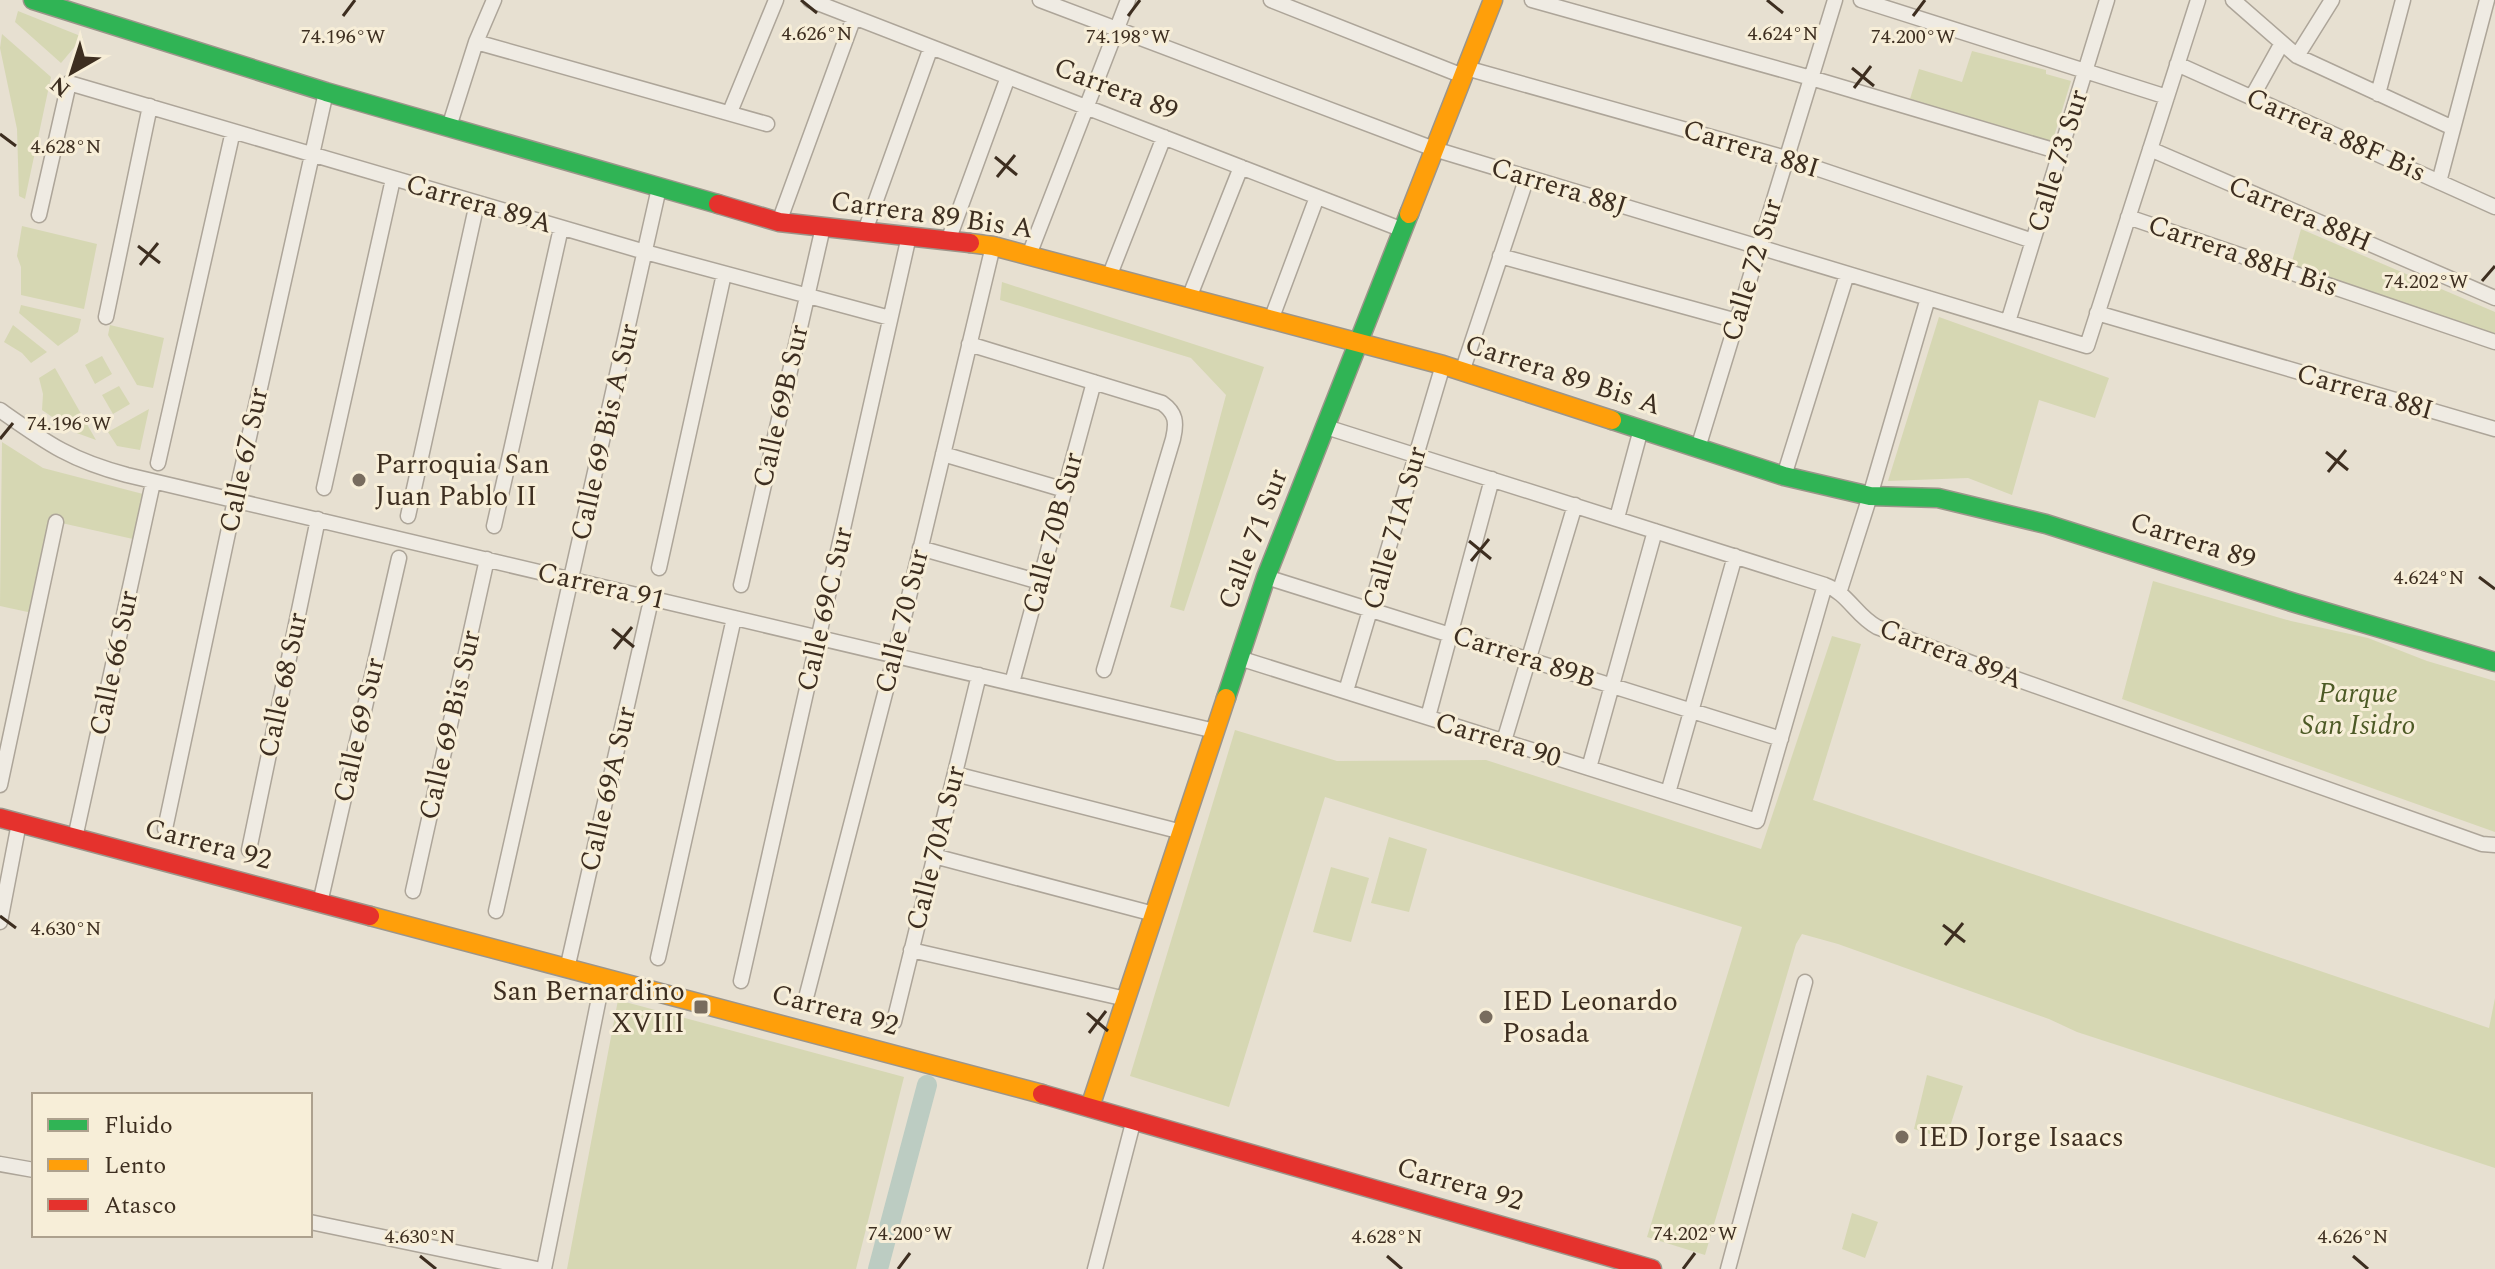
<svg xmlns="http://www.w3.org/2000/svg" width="2495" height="1269" viewBox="0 0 2495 1269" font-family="Spectral,serif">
	<rect width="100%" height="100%" fill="#e7e0d1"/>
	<path fill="#d6d7b3" d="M18 11 83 37 61 63 15 22Z
		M2 34 51 77 25 199 19 196 17 129 0 48Z
		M1972 51 2046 70V74L2071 81 2052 143 1910 99 1919 69 1962 82Z
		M22 226 97 244 84 309 21 295V267L17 256Z
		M2301 229 2495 312V336L2291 265Z
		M1002 282 1264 367 1184 611 1170 607 1226 395 1191 358 1000 300Z
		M21 305 81 319 78 332 58 346 19 313Z
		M1939 317 2109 378 2095 418 2039 400 2012 495 1968 478 1888 481Z
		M13 325 47 352 31 363 22 353 4 342Z
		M110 325 164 338 153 388 137 385 108 335Z
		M102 356 112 374 95 384 85 365Z
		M55 368 96 440 74 432 42 410 43 394 39 378Z
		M119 386 130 404 113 414 102 395Z
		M149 409 140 450 117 446 108 432Z
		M2 442 43 468 143 494 133 539 57 522 37 614 0 606Z
		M2153 581 2291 621 2368 638 2427 661 2495 681V832L2122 699Z
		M1832 636 1861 644 1813 800 2489 1028 2495 998V1168L2077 1032 2049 1019 1838 944 1802 934 1796 944 1705 1255 1647 1237 1742 927 1325 797 1229 1107 1130 1076 1235 730 1337 761 1486 760 1761 849Z
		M1389 837 1427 849 1409 912 1371 903Z
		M1331 867 1369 878 1351 942 1313 932Z
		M618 1000 904 1077 856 1269H567Z
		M1927 1075 1963 1086 1946 1139 1914 1129Z
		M1852 1213 1878 1222 1865 1258 1842 1249Z"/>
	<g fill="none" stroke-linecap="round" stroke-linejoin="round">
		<path stroke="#bcccc2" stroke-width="20" d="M878 1269 927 1085"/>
		<g stroke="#ada599" stroke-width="17">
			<path id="street" d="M810 0 1403 230
				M1040 0 1434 149 2087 346 2198 0
				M1271 0 1463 76
				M1532 0 1811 78 2060 152
				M1861 0 2167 97
				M2233 0 2297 56 2453 128
				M476 42 767 124
				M2297 56 2332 0
				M2177 64 2495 207
				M1466 68 1786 158 2033 241
				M2378 94 2403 0
				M2252 97 2282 43
				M730 112 776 0
				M449 127 476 42 494 0
				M2150 149 2495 298
				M2439 182 2487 0
				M39 215 69 83 645 252 890 318
				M2128 217 2495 342
				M779 222 854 17
				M865 231 931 47
				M948 241 1008 77
				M1029 255 1128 0
				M1500 256 1737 321
				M1109 277 1164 137
				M1189 298 1241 167
				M2097 313 2495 429
				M106 317 150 106
				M1271 320 1317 197
				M2008 322 2107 0
				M969 344 1162 403C1176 413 1177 422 1173 439L1104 670
				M1462 372 1527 177
				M0 410C47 443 70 460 127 475L1215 731
				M1326 427 1825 585C1848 593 1856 616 1877 627L1977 665 2482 844 2495 845
				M1698 448 1835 0
				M943 454 1065 490
				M158 463 233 131
				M1784 476 1847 274
				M324 488 393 179
				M408 516 477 203
				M1617 518 1641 429
				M494 526 561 228
				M920 548 1040 582
				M659 568 724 274
				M1266 577 1781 739
				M741 585 823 227
				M1840 590 1870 496 1928 298
				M1239 658 1757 821 1825 585
				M1012 683 1094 382
				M1346 691 1443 365
				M1428 717 1492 479
				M1504 741 1575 505
				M1589 768 1655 531
				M955 774 1182 832
				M0 785 56 522
				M1668 793 1735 556
				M165 829 235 500 326 92
				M75 838 152 487
				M249 850 318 519
				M934 856 1154 914
				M413 891 487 559
				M320 903 399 558
				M496 911 659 188
				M0 922 19 823
				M911 950 1126 999
				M658 958 734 618
				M567 969 649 609
				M741 981 909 236
				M807 994 895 655 993 246
				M894 1022 979 675
				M0 1164 34 1170
				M310 1222 537 1269
				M544 1269 603 978
				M1095 1269 1134 1119
				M1728 1269 1805 982"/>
		</g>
		<g stroke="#9c958a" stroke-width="21">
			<path id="fast" d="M33 0 326 92 718 204
				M1612 420 1784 476 1870 496 1938 498 2046 524 2295 603 2495 662
				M1226 698 1266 577 1409 214"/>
		</g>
		<g stroke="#9c958a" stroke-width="21">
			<path id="slow" d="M1409 214 1493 0
				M970 243 993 246 1443 365 1612 420
				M370 916 1042 1094
				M1090 1107 1226 698"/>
		</g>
		<g stroke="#9c958a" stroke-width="21">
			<path id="jam" d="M718 204 779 222 970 243
				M0 818 370 916
				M1042 1094 1652 1269"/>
		</g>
		<use href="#street" stroke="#efebe3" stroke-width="14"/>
		<use href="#fast" stroke="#30b455" stroke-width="18"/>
		<use href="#slow" stroke="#ff9f0a" stroke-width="18"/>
		<use href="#jam" stroke="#e5322d" stroke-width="18"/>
	</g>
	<path fill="none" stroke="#3d2e20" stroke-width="3" d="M801 0 817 13M1767 0 1783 13M343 16 355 0M1128 16 1140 0M1913 16 1925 0M1852 68 1874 86M1854 88 1871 66M0 134 16 146M995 157 1017 175M997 177 1015 155M138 246 160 263M140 265 158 243M2482 281 2495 266M0 439 13 423M2326 452 2348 470M2328 472 2346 450M1469 541 1491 559M1471 561 1489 539M2479 577 2495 589M612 629 634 647M614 649 632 627M0 916 16 928M1943 925 1965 942M1945 945 1963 923M1087 1013 1108 1031M1089 1033 1106 1011M420 1256 436 1269M1387 1256 1402 1269M2353 1256 2368 1269M898 1269 910 1253M1683 1269 1695 1253"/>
	<g fill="#786c5e" stroke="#f7eed8" stroke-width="3">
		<circle cx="359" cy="480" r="8"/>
		<rect x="693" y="999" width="16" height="16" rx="4"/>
		<circle cx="1486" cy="1017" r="8"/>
		<circle cx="1902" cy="1137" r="8"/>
	</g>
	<g text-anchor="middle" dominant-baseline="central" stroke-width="6" stroke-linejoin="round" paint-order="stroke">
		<g font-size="28" fill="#3d2e20" stroke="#f7eed8">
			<text transform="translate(1116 89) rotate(21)">Carrera 89</text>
			<text transform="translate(2336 135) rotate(24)">Carrera 88F Bis</text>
			<text transform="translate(1751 149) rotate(17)">Carrera 88I</text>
			<text transform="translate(2058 161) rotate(-73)">Calle 73 Sur</text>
			<text transform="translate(1559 187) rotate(17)">Carrera 88J</text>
			<text transform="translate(479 204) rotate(16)">Carrera 89A</text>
			<text transform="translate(2300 214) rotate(23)">Carrera 88H</text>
			<text transform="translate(932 215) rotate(8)">Carrera 89 Bis A</text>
			<text transform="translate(2243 256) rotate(19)">Carrera 88H Bis</text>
			<text transform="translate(1752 270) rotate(-73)">Calle 72 Sur</text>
			<text transform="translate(1563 375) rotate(18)">Carrera 89 Bis A</text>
			<text transform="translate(2365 392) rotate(16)">Carrera 88I</text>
			<text transform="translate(781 406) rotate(-77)">Calle 69B Sur</text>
			<text transform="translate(605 432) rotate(-77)">Calle 69 Bis A Sur</text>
			<text transform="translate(244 460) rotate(-78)">Calle 67 Sur</text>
			<text transform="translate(1395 528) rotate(-74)">Calle 71A Sur</text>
			<text transform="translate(1053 533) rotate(-75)">Calle 70B Sur</text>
			<text transform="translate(1253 539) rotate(-69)">Calle 71 Sur</text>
			<text transform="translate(2193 541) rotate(18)">Carrera 89</text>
			<text transform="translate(601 586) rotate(13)">Carrera 91</text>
			<text transform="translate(825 609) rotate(-77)">Calle 69C Sur</text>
			<text transform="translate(902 621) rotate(-76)">Calle 70 Sur</text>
			<text transform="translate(1951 654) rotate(21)">Carrera 89A</text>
			<text transform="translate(1524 657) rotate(18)">Carrera 89B</text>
			<text transform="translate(114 663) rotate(-78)">Calle 66 Sur</text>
			<text transform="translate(283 685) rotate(-78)">Calle 68 Sur</text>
			<text transform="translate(450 725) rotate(-77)">Calle 69 Bis Sur</text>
			<text transform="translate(359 730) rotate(-77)">Calle 69 Sur</text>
			<text transform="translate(1498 740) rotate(17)">Carrera 90</text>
			<text transform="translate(608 789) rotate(-77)">Calle 69A Sur</text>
			<text transform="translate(208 844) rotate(15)">Carrera 92</text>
			<text transform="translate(936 848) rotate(-76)">Calle 70A Sur</text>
			<text transform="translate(835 1010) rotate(15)">Carrera 92</text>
			<text transform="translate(1460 1184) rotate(16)">Carrera 92</text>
		</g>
		<g font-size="28" fill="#3d2e20" stroke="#f7eed8" text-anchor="start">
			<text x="375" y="464">Parroquia San<tspan x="375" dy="32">Juan Pablo II</tspan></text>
			<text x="685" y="991" text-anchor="end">San Bernardino<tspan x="685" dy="32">XVIII</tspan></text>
			<text x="1502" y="1001">IED Leonardo<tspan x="1502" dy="32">Posada</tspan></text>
			<text x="1918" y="1137">IED Jorge Isaacs</text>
		</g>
		<g font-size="28" font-style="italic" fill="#4d5a26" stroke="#f7eed8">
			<text x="2358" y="693">Parque<tspan x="2358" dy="32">San Isidro</tspan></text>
		</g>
	</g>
	<g font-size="20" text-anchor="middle" fill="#3d2e20" stroke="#f7eed8" stroke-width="6" stroke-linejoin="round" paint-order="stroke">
		<text x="817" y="40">4.626°N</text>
		<text x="1783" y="40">4.624°N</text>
		<text x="343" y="43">74.196°W</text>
		<text x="1128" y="43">74.198°W</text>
		<text x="1913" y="43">74.200°W</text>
		<text x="66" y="153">4.628°N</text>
		<text x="2426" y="288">74.202°W</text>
		<text x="69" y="430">74.196°W</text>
		<text x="2429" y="584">4.624°N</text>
		<text x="66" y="935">4.630°N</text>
		<text x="910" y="1240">74.200°W</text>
		<text x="1695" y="1240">74.202°W</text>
		<text x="420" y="1243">4.630°N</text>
		<text x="1387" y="1243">4.628°N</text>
		<text x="2353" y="1243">4.626°N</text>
	</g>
	<rect x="32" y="1093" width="280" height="144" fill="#f7eed8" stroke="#ada18e" stroke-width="2"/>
	<rect x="48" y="1119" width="40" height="12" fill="#30b455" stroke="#ada18e" stroke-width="2"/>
	<text x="104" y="1133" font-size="24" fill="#3d2e20">Fluido</text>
	<rect x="48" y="1159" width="40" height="12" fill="#ff9f0a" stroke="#ada18e" stroke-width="2"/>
	<text x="104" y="1173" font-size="24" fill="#3d2e20">Lento</text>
	<rect x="48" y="1199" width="40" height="12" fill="#e5322d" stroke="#ada18e" stroke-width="2"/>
	<text x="104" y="1213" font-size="24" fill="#3d2e20">Atasco</text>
	<g transform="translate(72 72) rotate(219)" stroke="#f7eed8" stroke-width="6" paint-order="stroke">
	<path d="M0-6L14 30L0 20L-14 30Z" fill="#3d2e20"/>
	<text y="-12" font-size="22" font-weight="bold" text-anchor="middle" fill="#3d2e20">N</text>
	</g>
</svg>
